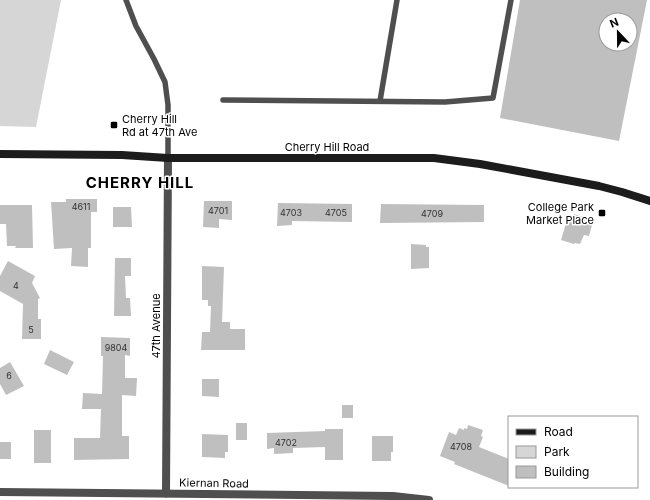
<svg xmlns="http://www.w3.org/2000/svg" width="650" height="500" viewBox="0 0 650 500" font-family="Inter,sans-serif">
	<rect width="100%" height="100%" fill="#fff"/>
	<path fill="#d6d6d6" d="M0 0H61L36 127 0 126Z"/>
	<path fill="#bfbfbf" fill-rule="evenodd" d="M520 0H647L619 141 500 118ZM606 20H630V44H606Z
		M66 199H97V212H91V248H88V267L71 266 72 248 54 249 51 202H66Z
		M204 201H232V220L219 219V228L203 227Z
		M278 203 352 204V222L292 221V225L277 226Z
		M381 204 484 205V222L380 223Z
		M0 205H32L33 248H15L16 246H7L6 224H0Z
		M113 207H131L132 227H113Z
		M574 214 590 219 588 223 592 225 589 236 584 235 580 244 575 243 574 244 561 240 568 217 572 219Z
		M411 244 426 245V247H429V268L411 269Z
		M115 258H131V276H125L126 298H130L131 316H114Z
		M8 261 35 276 32 283 40 298 38 299V319H41V339H22L23 304 0 291V276Z
		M202 266 224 267 222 322H230V329H245V350H201L202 332H210L211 306H208V300H202Z
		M101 337 130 338V356L125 355V378H137L136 396 122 395V436H129V459L74 460V438H100L101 409H82L83 393 102 394 103 356H101Z
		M50 350 74 362 67 375 44 364Z
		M10 362 24 386 6 395 0 384V368Z
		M202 379H219V397L202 396Z
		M342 405H353V418H342Z
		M236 423H247V440H236Z
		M468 425 483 430 481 436 483 437 479 447 509 459V486L454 464 455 462 440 456 449 432 456 435 459 428 464 430V428L467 429Z
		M325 429H343V460H325V447L293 448V453L274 454V448L267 449V433L325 431Z
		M34 430H51V463H34Z
		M202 434 228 435V452H225V458L202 457Z
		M372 436H393V452H391V461H372Z
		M0 442H11V459H0Z"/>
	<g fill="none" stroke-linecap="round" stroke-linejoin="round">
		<path stroke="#4f4f4f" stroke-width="5.5" d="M126 0 136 26 154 59 165 82 168 105V158
			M223 100 445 102 493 98 511 0
			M380 101 397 0"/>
		<path stroke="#4f4f4f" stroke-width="8" d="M0 492 393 496 429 500
			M166 494 168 158"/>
		<path stroke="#1c1c1c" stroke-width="8" d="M0 154 122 155 168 158H434L480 164 599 186 622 192 650 201"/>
	</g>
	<g fill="#000" stroke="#fff" stroke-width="1.5">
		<rect x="110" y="121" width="8" height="8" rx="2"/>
		<rect x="598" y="209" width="8" height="8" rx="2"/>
	</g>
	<g text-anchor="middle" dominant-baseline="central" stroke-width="3" stroke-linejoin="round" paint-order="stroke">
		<g font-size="9" fill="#303030">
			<text x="81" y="206">4611</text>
			<text x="218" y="210">4701</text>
			<text x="291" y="212">4703</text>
			<text x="336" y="212">4705</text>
			<text x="432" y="213">4709</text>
			<text x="16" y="285">4</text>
			<text x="31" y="329">5</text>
			<text x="116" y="347">9804</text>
			<text x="9" y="375">6</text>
			<text x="286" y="442">4702</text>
			<text x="461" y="446">4708</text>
		</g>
		<g font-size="11" fill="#000" stroke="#fff" text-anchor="start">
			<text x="122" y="119">Cherry Hill<tspan x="122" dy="13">Rd at 47th Ave</tspan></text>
			<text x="594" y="207" text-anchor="end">College Park<tspan x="594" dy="13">Market Place</tspan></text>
		</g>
		<g font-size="11" fill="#000" stroke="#fff">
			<text x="327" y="147">Cherry Hill Road</text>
			<text transform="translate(156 326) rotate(-90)">47th Avenue</text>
			<text transform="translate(214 483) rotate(1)">Kiernan Road</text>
		</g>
		<g font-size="15" font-weight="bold" letter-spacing="1" fill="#000" stroke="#fff">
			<text x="140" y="182">CHERRY HILL</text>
		</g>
	</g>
	<rect x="508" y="416" width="130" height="72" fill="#ffffff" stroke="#999999"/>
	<rect x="516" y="429" width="20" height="6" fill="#1c1c1c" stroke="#999999"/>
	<text x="544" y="436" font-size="12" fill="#000000">Road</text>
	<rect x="516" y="446" width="20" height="12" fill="#d6d6d6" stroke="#999999"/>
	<text x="544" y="456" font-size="12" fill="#000000">Park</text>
	<rect x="516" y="466" width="20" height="12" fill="#bfbfbf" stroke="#999999"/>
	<text x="544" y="476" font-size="12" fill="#000000">Building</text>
	<g transform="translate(618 32) rotate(338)"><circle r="19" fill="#ffffff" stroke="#999999"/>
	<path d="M0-3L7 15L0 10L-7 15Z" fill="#000000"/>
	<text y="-6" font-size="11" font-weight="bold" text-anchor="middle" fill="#000000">N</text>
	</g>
</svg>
